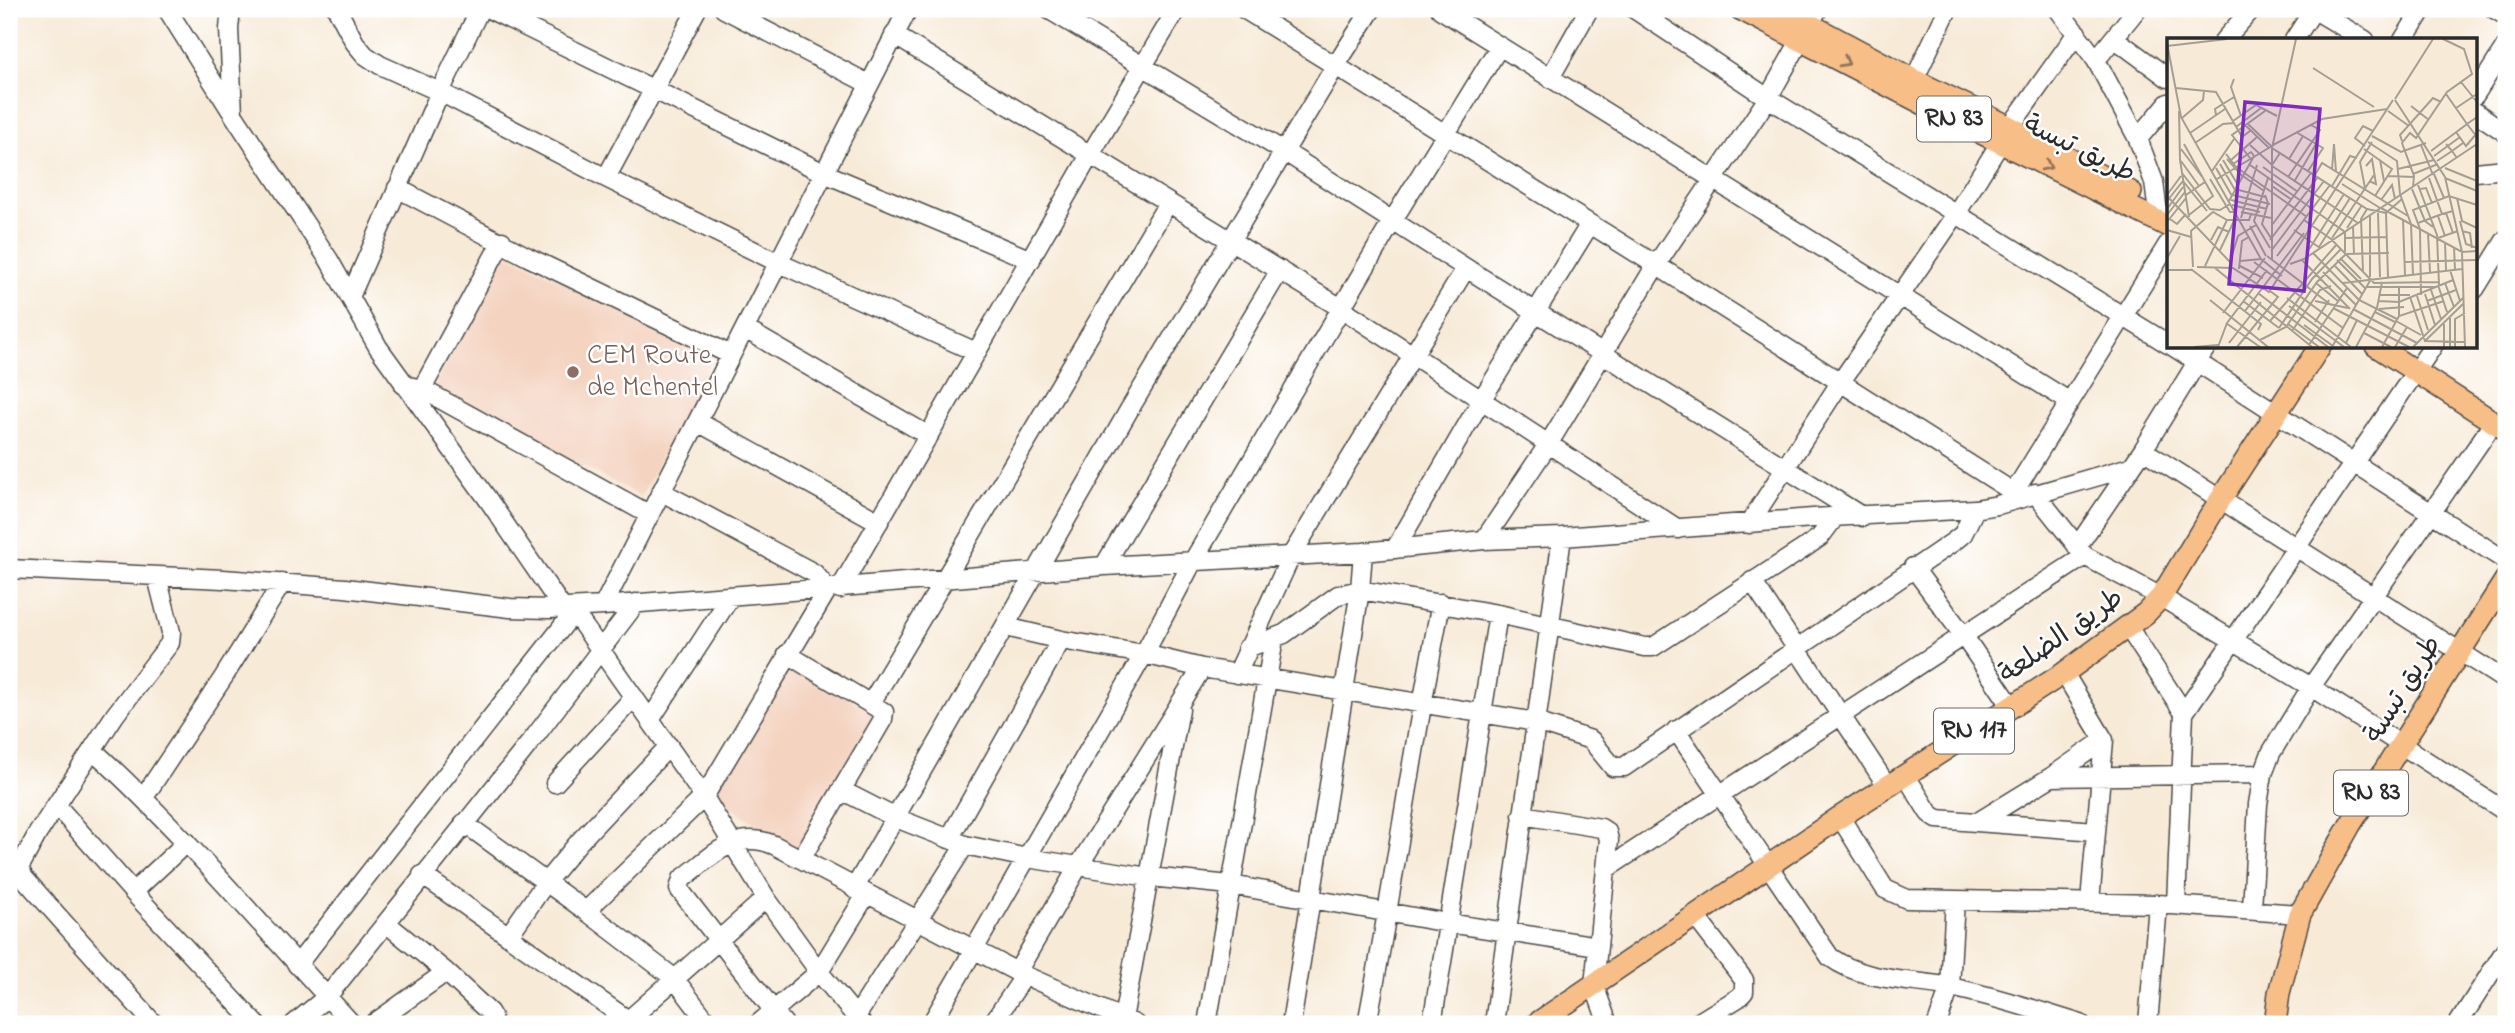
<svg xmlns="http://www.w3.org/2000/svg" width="2515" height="1033" viewBox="0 0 2515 1033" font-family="'Indie Flower','Playpen Sans Arabic',sans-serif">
	<rect width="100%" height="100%" fill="#fff"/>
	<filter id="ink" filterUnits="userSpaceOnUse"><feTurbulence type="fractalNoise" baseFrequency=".0143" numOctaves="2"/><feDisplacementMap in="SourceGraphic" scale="14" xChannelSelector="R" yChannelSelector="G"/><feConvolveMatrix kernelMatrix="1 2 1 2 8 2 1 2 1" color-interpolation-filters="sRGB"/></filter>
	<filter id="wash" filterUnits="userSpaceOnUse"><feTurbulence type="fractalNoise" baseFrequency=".00686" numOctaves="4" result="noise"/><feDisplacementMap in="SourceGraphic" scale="28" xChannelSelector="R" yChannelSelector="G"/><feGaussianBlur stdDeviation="1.57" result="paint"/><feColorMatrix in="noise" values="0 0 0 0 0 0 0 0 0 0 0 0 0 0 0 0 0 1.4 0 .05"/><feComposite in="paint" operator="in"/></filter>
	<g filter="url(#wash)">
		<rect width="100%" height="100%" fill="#f7ead7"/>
		<path fill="#f4d3c0" d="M504 252 714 356 641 497 433 388Z
			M791 662 877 715 796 853 713 794Z"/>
	</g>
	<g filter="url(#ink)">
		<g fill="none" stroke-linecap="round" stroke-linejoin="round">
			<g stroke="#4a4845" stroke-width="21">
				<path id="minor" d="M167 9 233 114 329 260 378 347 487 498 563 609
					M231 9 229 29 233 114
					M337 9 355 43 365 55 380 65 440 92 606 178 779 263 976 352
					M489 9 824 173 1031 260
					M724 9 869 84
					M1048 9 1285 152 1466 268 1863 517
					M1244 9 1656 265 2021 497
					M1440 9 2070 402
					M1634 9 1768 98 2168 344
					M2058 9 2096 60 2138 139 2154 182 2159 221
					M2313 9 2365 40
					M2494 9 2506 16
					M894 35 1341 308 1678 529
					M2114 38 2168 78
					M2224 40 2252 9
					M2294 40 2314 9
					M2403 40 2423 9
					M2096 60 2137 9
					M1550 78 1589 9
					M1914 80 1948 9
					M2475 95 2506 46
					M2475 112 2506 133
					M2138 139 2168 103
					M2475 172 2506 169
					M606 178 697 9
					M397 188 528 257 731 355
					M2475 289 2506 239
					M350 297 440 92 480 9
					M745 329 929 436
					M2172 346 2506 561
					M404 385 422 389 650 515
					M422 389 502 241
					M698 422 879 522
					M2143 450 2506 681
					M2014 492 2168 244
					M2035 493 2085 556 2161 597 2311 687 2506 812
					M1749 524 1840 383 1956 214 2010 127 2077 33
					M1484 540 1549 443 1656 265 1768 98 1818 9
					M2077 547 2143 450 2207 346
					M1395 549 1482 399 1590 224
					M1104 566 1280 270
					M1913 567 1963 635 2012 707
					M9 569 223 579 345 588 510 608 549 609 603 606 908 9
					M1752 581 1888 787
					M840 589 1090 155 1177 9
					M603 606 1104 566 1363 552 1484 540 1562 537 1813 518 1975 509 1998 505 2130 467
					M571 608 704 797 766 898 819 972 862 1024
					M1006 627 1061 640 1144 654 1202 668 1536 722 1591 740 1613 767H1624L1953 542 1963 534 1975 509
					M2128 627 2184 713 2176 905
					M1247 648 1284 634 1338 595 1360 590 1498 614 1645 647H1653L1803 549 1820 537 1835 517
					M787 654 884 712 883 719 801 859
					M2064 673 2104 740 2090 902
					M1237 674 1291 556 1466 268
					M871 703 1168 203
					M2184 713 2433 346
					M650 720 731 596
					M1676 730 1830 957C1864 982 1910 979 1950 987 1995 996 2038 1011 2081 1024
					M94 751C186 836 267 932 352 1024
					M1906 776 1929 813 1937 819 2096 831
					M2051 777 2263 774
					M555 783 634 697
					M841 790 896 818 965 845 1027 858 1149 877 1231 885 1448 923 1598 946
					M144 797 223 678 282 583
					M57 806 133 892 256 1024
					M1522 815 1601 828 1607 832 1609 840 1594 985 1608 1024
					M1840 817 1885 889 1907 899 2158 904 2300 914
					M1978 822 2051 777 2104 740
					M464 823 586 911 674 978 709 1024
					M949 839 1061 640
					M1606 869 2085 556
					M422 875 628 1020
					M854 889 1129 410 1336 65 1372 9
					M133 892 187 842
					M2252 909 2258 804 2263 774 2271 753 2311 687 2494 422
					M586 911 704 797 828 589 814 573 662 492
					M1695 916 1744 980V992L1738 998 1696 1024
					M386 923 446 972 489 1012 492 1017 489 1024
					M509 935 546 882 579 842 669 746
					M297 965 574 612
					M1017 972 1078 867 1202 668
					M856 1017 965 845
					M1123 1019 1180 709
					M154 1024 24 878 19 868 38 833 115 715 170 643 171 632 157 577
					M294 1024 327 997 536 735 636 603
					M373 1024 446 972
					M624 1024 766 898
					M758 1024 819 972 866 895
					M784 1024 679 889 682 879C712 857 734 828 774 845L1017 972 1135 1024
					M931 1024 1144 654 1193 561 1393 220 1499 47
					M992 1024 1025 975
					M1207 1024 1274 639
					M1291 1024 1360 590 1363 552
					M1367 1024C1394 884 1413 743 1441 603
					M1432 1024 1498 614
					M1494 1024 1562 537
					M1937 1024 1950 987 1955 900
					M2148 1024 2158 904
					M2458 1024 2506 949"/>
			</g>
			<g stroke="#4a4845" stroke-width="24">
				<path id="major" d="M1740 9 1947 116 2168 226
					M1781 9 1914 80 2010 127 2131 192
					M2376 346 2506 430
					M1536 1024 1840 817 2064 673 2146 613 2161 597 2220 500 2320 346
					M2275 1024 2279 993 2300 914 2350 825 2506 579"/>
			</g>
			<use href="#minor" stroke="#fff" stroke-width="18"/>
			<use href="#major" stroke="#f7be88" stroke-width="21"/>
		</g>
		<defs><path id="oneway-chevron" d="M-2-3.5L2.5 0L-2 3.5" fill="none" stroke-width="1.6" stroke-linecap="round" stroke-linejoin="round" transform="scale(1.75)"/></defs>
		<g stroke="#91745a">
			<use href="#oneway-chevron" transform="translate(1845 62) rotate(28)"/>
			<use href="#oneway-chevron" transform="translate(2047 166) rotate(26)"/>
		</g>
	</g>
	<circle fill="#8d6e63" stroke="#fff" stroke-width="2.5" cx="573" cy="372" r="7"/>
	<g text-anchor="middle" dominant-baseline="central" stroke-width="5" stroke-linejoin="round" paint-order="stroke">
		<g fill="#fff" stroke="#6b6b6b" stroke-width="2">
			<rect x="1917" y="96.5" width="74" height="45" rx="5"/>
			<rect x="1934" y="708.5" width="80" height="45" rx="5"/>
			<rect x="2334" y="770.5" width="74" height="45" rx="5"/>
		</g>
		<g font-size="26" font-weight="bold" fill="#2b2b2b">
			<text x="1954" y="119">RN 83</text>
			<text x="1974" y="731">RN 117</text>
			<text x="2371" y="793">RN 83</text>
		</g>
		<g font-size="28" fill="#2b2b2b" stroke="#fff">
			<text transform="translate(2079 150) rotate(26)">طريق تبسة</text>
			<text transform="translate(2062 637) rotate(-35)">طريق الضلعة</text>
			<text transform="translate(2404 690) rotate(-58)">طريق تبسة</text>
		</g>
		<g font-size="28" fill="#785e54" stroke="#fff" text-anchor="start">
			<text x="587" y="356">CEM Route<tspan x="587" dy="32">de Mchentel</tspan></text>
		</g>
	</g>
	<g transform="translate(2167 38)">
		<rect width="310" height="310" fill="#f7ead7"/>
		<path fill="none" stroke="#a59e92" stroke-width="2" d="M129 1 105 110 200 171 219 175M0 5 14 79 94 221 115 238M0 8 60 1M146 30 207 69M67 41 64 49 74 78M294 44 310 64M9 50 49 54 75 99 83 93M228 61 266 1M228 62 278 139 295 214 298 309M244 68 262 82M289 70 310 56M12 73 13 122 22 179M221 73 242 88M49 77 48 71 67 59M310 79 300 86 310 99M15 80 36 62 37 53M66 83 89 67 110 78M75 84 102 110M81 86 104 108M69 89 94 70M129 94 156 110 141 133M289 94 299 108 310 95M23 95 58 71M205 98 234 114 259 105M235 103 233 97 266 60 274 64M201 104 230 123 233 156 244 186 246 237M28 105 56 86 67 85M17 106 46 158 22 177M279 106 285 113 296 105M83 107 105 127 113 115M106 107 155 81 220 71M254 107 266 137M198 108 188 100 196 88 206 93M14 111 36 140M105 111V222M197 111 225 131 208 158M264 113 300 86 279 56M59 116 69 129 140 179M267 118 293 99M83 120 65 97 98 73M60 121 76 139M122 121 136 98M56 122 71 147M64 122 90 99M213 122 217 143M14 123 32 148M270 123 285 113 290 120M53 126 68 152M83 127 178 194V214M105 128 191 185M199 128 205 121 209 146 202 143M96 129 131 154M49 130 65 158M278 130 310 143M165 131 167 106 169 134M231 131 267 122M45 133 67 101M15 135 43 171 53 172 63 166M246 136 271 126M267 136 277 160M148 137 155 125 241 178M76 138 97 153M221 138 247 139M121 139 153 92 144 87M101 140 87 183 103 210M262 140 275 176 286 173M278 140 310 153M43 141 63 174H68M50 141 105 108M127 144 149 106M175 146 213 170M251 147 270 197 272 247M105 148 125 162M165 148 183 118 190 120M246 149 247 138 235 105 243 95 249 100 280 54 305 36 297 11 276 1M198 150 193 124 205 104M68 151 98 159M245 151 258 183 266 189M253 151 259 150 265 165M0 157 14 138M19 157 38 144M66 157 103 166M98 157 101 165 95 186 104 200M0 158 63 224M290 160 295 183 310 190M64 162 100 171M214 162 225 147 228 161M0 163 16 143 40 173M62 163 87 118 84 114 66 126M65 167 93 174M214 170 295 214 310 213M0 171 16 149M74 174 104 180M211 175 213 239M279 175 286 195M0 177 18 154M203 177V239M271 178 278 198M74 180 90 127M3 181 10 186 19 176M236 181 238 237M137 182 164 201 207 245 272 244M293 183 299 206 310 210M0 184 19 160M251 185 275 176M105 187 144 135M83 188 99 218M186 188 187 217M180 190 195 167M0 192 24 199M127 192 153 210M295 193 303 195 305 210M261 195 263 234M165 200 207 137M178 200 220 199M271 200 291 193M44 202 51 189 62 194M103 202 151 139M278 204 279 232M152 209 183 160M287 209 288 232M53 212 68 181M104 213 157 143M141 213 177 156M146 215 192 262 230 281M100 218 164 267M110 218 163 147M0 220 13 198M173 220 194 241M135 222 183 271M170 222 198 250M73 223 94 221M63 224 71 198 89 187M87 224 176 290M237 224 310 222M123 226 137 221 310 106M167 227 195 256M38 228 60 182M73 228 96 240M26 229 24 193 46 174 60 182H82L84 176M30 229 66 230 102 254 226 62M48 230 145 309M24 231 94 286 91 292M72 231 75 203 82 199M0 232H25M283 232 293 263M196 233 194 181 200 171M156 234 189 267M221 239 219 175 235 161M149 245 172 264M176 245 295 231M278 245 287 269M271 247 280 274M199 249H268M264 252 274 281M91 255 161 309M258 256 268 287M212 257H243M254 257 253 191 246 172 282 158 310 167M250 258 261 292M243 259 258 303 298 304M120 260 184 309M43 262 101 309M76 263 112 290M148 263 181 270M211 263 232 264 286 242M260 263 289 252M122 268 177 309M166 270 242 309M186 271 250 305M212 271 237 269M78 273 137 195M208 274 228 284M56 275 98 220M232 278V248M283 280V309M103 283 170 206M229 283 254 297M148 284 162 262M59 285 93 309M121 286 152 309M277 286V309M137 287 166 308M112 290 145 241 174 211M125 293 153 252 164 248M197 295 224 309M93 302 119 289 150 244 179 216 222 215M258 303 297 265M62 305 94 264M179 305 190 282M142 307 180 250M27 309 51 307M51 309 60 285 100 232M70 309 111 259 103 253M165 309 204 241M189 309 210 270 215 244M215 309 232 278 277 263M228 309 240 289M246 309 296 260M288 309V281L298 275"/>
		<path fill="#7b2cbf" fill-opacity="0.15" stroke="#7b2cbf" stroke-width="3.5" d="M78 64 153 71 137 253 62 246Z"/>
		<rect width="310" height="310" fill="none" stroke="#2b2b2b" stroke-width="3.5"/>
	</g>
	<rect width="2515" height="1033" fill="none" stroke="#fff" stroke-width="35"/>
</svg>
